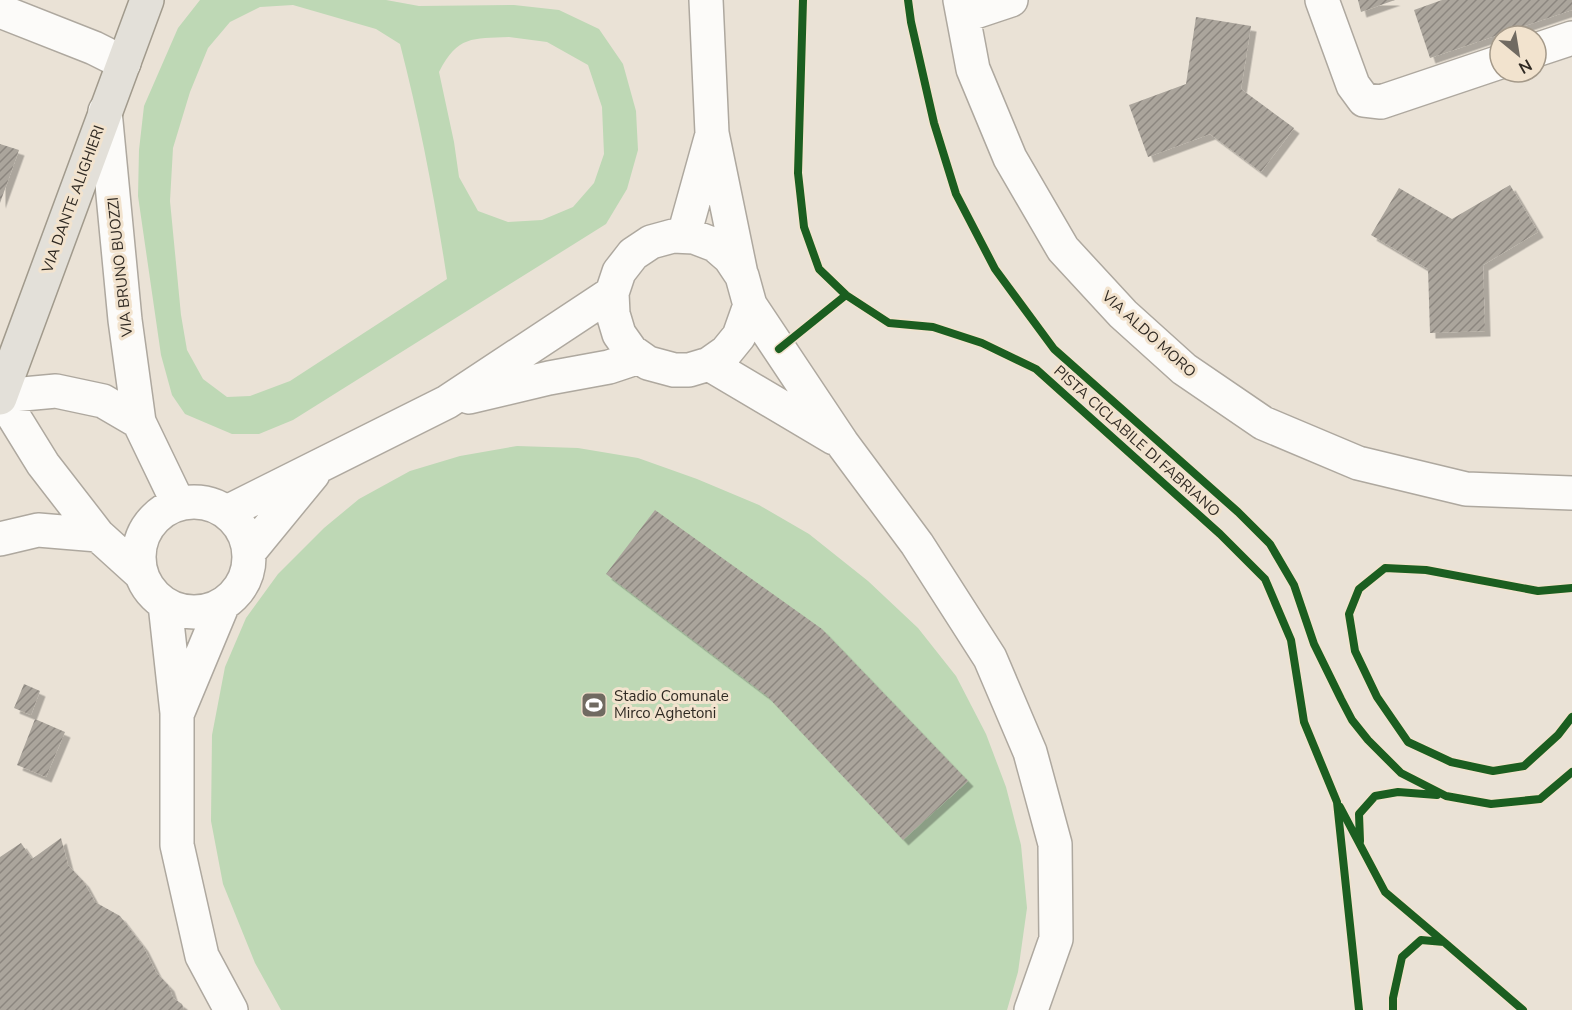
<svg xmlns="http://www.w3.org/2000/svg" width="1572" height="1010" viewBox="0 0 1572 1010" font-family="'Nunito Sans',sans-serif">
	<defs>
		<pattern id="building-hatch" width="6" height="6" patternUnits="userSpaceOnUse" patternTransform="scale(1.5)"><rect width="6" height="6" fill="#aba59c"/><path d="M-1 1l2-2M0 6l6-6M5 7l2-2" fill="none" stroke="#8c867f"/></pattern>
		<filter id="shadow"><feDropShadow dx="5.5" dy="5.5" stdDeviation="0" flood-color="#0004"/></filter>
	</defs>
	<rect width="100%" height="100%" fill="#eae2d6"/>
	<path fill="#bed8b5" fill-rule="evenodd" d="M200 0H386L419 6 514 5 559 10 599 29 623 64 636 111 638 150 627 189 606 224 293 420 259 434H232L185 414 172 395 161 355 138 196 139 150 144 106 178 28ZM293 5 376 29 400 44C420 121 435 200 447 279L290 381 250 396 227 397 203 379 187 350 181 315 170 201 173 148 190 92 208 48 230 22 260 7ZM509 37 547 42 588 65 602 107 604 154 594 183 573 207 542 220 508 222 478 211 459 177 454 142 439 72C458 35 472 39 509 37Z
		M517 446 578 448 638 458 697 479 759 505 809 534 868 581 918 628 956 676 986 734 1006 787 1021 845 1027 908 1018 972 1007 1010H281L255 963 223 884 211 821 212 735 225 667 246 618 278 574 324 528 359 499 410 471 460 456Z"/>
	<path fill="url(#building-hatch)" filter="url(#shadow)" d="M1358 0H1395L1361 12Z
		M1442 0H1572V10L1430 58 1414 10Z
		M1196 17 1251 26 1241 89 1294 128 1261 172 1210 134 1148 157 1129 105 1186 84Z
		M0 144 19 150 0 203Z
		M1510 185 1538 232 1483 265 1485 331 1430 333 1428 269 1371 235 1399 188 1452 219Z
		M655 510 822 629 968 781 903 840 767 696 606 574Z
		M24 684 40 691 31 715 14 708Z
		M35 719 65 732 46 777 17 765Z
		M61 838 68 865 84 882 95 902 120 916 143 946 156 972 169 986 173 998 182 1004 184 1010H0V857L21 843 32 859Z"/>
	<g fill="none" stroke-linecap="round" stroke-linejoin="round">
		<g stroke="#aea89f" stroke-width="36">
			<path id="minor" d="M706 0 712 133 741 274
				M960 0 973 69 1010 158 1063 249 1123 314 1184 369 1263 423 1358 463 1466 489 1572 493
				M1322 0 1353 85 1364 100 1381 102 1500 62
				M0 11 94 48 124 63
				M963 16 1011 0
				M1536 50 1572 38
				M105 111 125 320 139 422 178 503
				M684 235 711 138
				M750 305 739 336 726 352 709 364 689 370H674L648 363 631 351 619 334 613 314 612 293 619 272 633 254 651 242 673 236 694 237 715 245 730 258 742 276 750 305 842 443 917 544 990 658 1030 752 1055 844 1056 939 1031 1010
				M709 364 834 438
				M469 397 549 378 609 367 639 357
				M139 422 103 401 56 391 1 396 43 464 98 535 141 574
				M139 557a55 55 0 1 1 110 0a55 55 0 1 1-110 0Z
				M227 512 447 402 612 293
				M0 539 38 530 98 535
				M249 552 313 474
				M165 604 177 713V845L202 956 231 1010
				M178 712 223 604"/>
		</g>
		<g stroke="#a19a8c" stroke-width="36">
			<path id="major" d="M0 398 147 0"/>
		</g>
		<use href="#minor" stroke="#fcfbf9" stroke-width="33"/>
		<use href="#major" stroke="#e3e0d9" stroke-width="33"/>
		<g stroke="#f2e3ce" stroke-width="11">
			<path id="cycleway" d="M803 0 798 173 804 227 819 269 846 295 889 323 933 327 982 343 1036 369 1220 534 1265 579 1291 640 1304 722 1337 802 1359 1010
				M908 0 911 22 934 123 956 194 995 269 1054 349 1238 512 1270 544 1294 585 1314 644 1341 699 1352 720 1368 740 1401 773 1446 796 1491 804 1540 799 1572 772
				M779 349 846 295
				M1572 588 1538 591 1426 570 1385 568 1359 589 1349 614 1355 651 1377 697 1408 742 1451 762 1493 771 1524 766 1558 735 1572 717
				M1340 807 1385 892 1444 942
				M1360 841 1359 814 1375 796 1398 792 1437 795
				M1393 1010V998L1402 957 1421 940 1444 942 1523 1010"/>
		</g>
		<use href="#cycleway" stroke="#1b5e20" stroke-width="8"/>
	</g>
	<defs>
		<g id="stadium-square" transform="scale(1.35)"><rect x="-9" y="-9" width="18" height="18" rx="4" fill="#706a61" stroke="#f2e3ce"/><path d="M0-5a6.5 5 0 1 0 0 10a6.5 5 0 1 0 0-10ZM-3.5-1.8h7v3.6h-7Z" fill="#fff"/></g>
	</defs>
	<g fill-rule="evenodd">
		<use href="#stadium-square" x="594" y="705"/>
	</g>
	<g text-anchor="middle" dominant-baseline="central" stroke-width="6" stroke-linejoin="round" paint-order="stroke">
		<g font-size="15" fill="#2f2922" stroke="#f2e3ce">
			<text transform="translate(73 199) rotate(-70)">VIA DANTE ALIGHIERI</text>
			<text transform="translate(120 267) rotate(-96)">VIA BRUNO BUOZZI</text>
			<text transform="translate(1149 334) rotate(42)">VIA ALDO MORO</text>
			<text transform="translate(1137 441) rotate(42)">PISTA CICLABILE DI FABRIANO</text>
		</g>
		<g font-size="15" fill="#2f2922" stroke="#f2e3ce" text-anchor="start">
			<text x="614" y="696">Stadio Comunale<tspan x="614" dy="17">Mirco Aghetoni</tspan></text>
		</g>
	</g>
	<g transform="translate(1518 54) rotate(150)"><circle r="28" fill="#f2e3ce" stroke="#a49989" stroke-width="1.5"/>
	<path d="M0-4.5L10 22L0 15L-10 22Z" fill="#706a61"/>
	<text y="-9" font-size="16" font-weight="bold" text-anchor="middle" fill="#2f2922">N</text>
	</g>
</svg>
